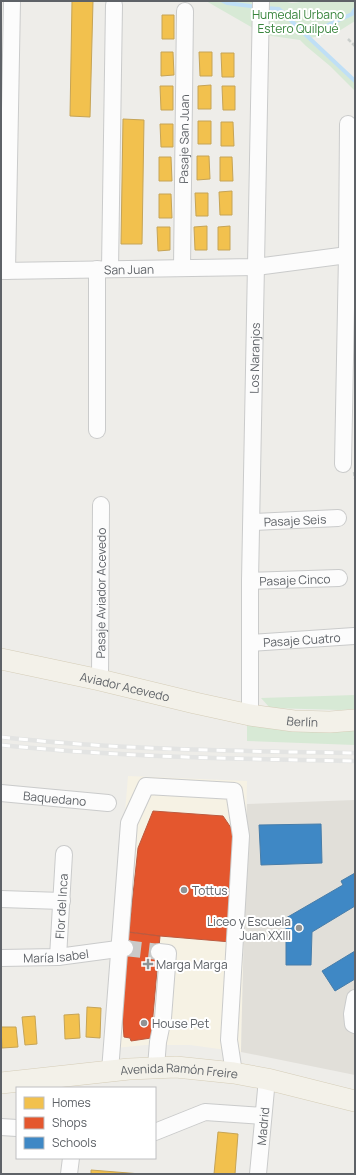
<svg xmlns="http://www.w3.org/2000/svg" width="356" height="1175" viewBox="0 0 356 1175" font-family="Manrope,sans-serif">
	<rect width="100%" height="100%" fill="#eeede9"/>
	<path fill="#f6f2e4" d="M128 776 247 781 241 1052 190 1045H146L105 1049Z"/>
	<path fill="#e1dfd9" d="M355 800V1075L241 1052 247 804Z"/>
	<path fill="#d7e9d5" d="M206 1H282L292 3 309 1H355V21L339 31 311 38 320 49 355 80V91L330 66 306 46 300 40 265 35Z
		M355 695V709L340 710 270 708 261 698Z
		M247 720 355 730V745L247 741Z"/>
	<path fill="#f2c14e" stroke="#c6a456" d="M72 1H93L90 117 70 116Z
		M162 15H174V39H162Z
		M161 52H173L174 75 161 76Z
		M199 52H212V76H200Z
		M221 53H234V77H222Z
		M211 85V109H198V86Z
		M160 86H173V110H161Z
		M222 86H235V110H223Z
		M123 119 144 120 142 244H121Z
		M198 121H211V144H198Z
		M221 122H233L234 146H221Z
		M160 124H173V147H161Z
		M197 156H209L210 179 197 180Z
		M159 157H171L172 181H159Z
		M220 157H232L233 181H220Z
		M232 191V215H220L219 192Z
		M195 193H208V216H196Z
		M159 194H171L172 218H159Z
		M207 226V250H195L194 227Z
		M230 226V250H218V227Z
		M157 227H170V250L158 251Z
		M87 1007 101 1008 100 1038 86 1037Z
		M79 1014 80 1038 65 1039 64 1015Z
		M35 1016 37 1044 25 1045 22 1017Z
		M1 1027H16L18 1047 2 1048Z
		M218 1132 238 1134 235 1174H214Z
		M91 1170 141 1174H91Z"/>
	<path fill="#e4572e" stroke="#bc5a3f" d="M153 811 223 816 240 841 231 942 160 936 129 932 138 848Z
		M127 932 160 936 151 1038 131 1041 130 1038 124 1037 122 1011Z"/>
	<path fill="#3f88c5" stroke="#487da9" d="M321 824 322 863 261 865 259 825Z
		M355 873V906L312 932 311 965H286V918L343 885 341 881Z
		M355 951V979L335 991 322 971Z"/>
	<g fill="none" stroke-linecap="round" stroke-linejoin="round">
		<path stroke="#bfdff6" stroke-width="4" d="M223 1 227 3 258 7
			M265 8 279 9 306 35 352 14 355 9
			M306 35 355 81"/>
		<path stroke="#cacac8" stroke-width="16" stroke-dasharray="16 8" stroke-linecap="butt" d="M125 948 159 952"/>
		<g stroke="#cacbcb" stroke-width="18">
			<g id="minor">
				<path id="s1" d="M182 268 185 11"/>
				<path d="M97 269V430"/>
				<path d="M110 269 114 5"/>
				<path id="s2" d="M1 271 256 267 355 254"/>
				<path d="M7 271 12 1"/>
				<path d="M343 464 347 255 348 124"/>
				<path id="s3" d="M252 522 338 518"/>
				<path id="s4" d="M250 581 339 578"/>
				<path id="s5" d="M250 643 354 636"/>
				<path id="s6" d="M100 680 101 505"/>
				<path id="s7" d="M250 715V581L261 1"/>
				<path id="s8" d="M1 793 108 803"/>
				<path d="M1 899 62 901"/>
				<path id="s9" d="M58 957 64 854"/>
				<path id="s10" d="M1 958 58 957 125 948"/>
				<path d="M355 998 352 1014 353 1024 355 1025"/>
				<path d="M156 1067 158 1042 163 1018 168 953 159 952"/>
				<path d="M110 1071 129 823 146 786 234 791 241 836 229 1040 234 1073"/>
				<path d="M1 1127 17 1128"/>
				<path d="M155 1132 205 1112 263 1116"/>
				<path d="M69 1174 71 1158"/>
				<path id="s11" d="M258 1174 267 1079"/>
			</g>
		</g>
		<g stroke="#d5cdb8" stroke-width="22">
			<g id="major">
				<path id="s12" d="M1 659 100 680 195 703 250 715 294 721 330 722 355 720"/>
				<path id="s13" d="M1 1083 129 1069 176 1067 234 1073 267 1079 355 1101"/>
			</g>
		</g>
		<path stroke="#cacecb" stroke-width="2.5" stroke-dasharray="4 2" stroke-linecap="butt" d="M348 39 355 46
			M354 472 355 479"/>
		<use href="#minor" stroke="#fcfcfc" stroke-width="16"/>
		<use href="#major" stroke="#f3f1e9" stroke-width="21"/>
		<g stroke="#e3e4e3" stroke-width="4.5">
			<path id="rail" d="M1 737C118 750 237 751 355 753
				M1 745C119 757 237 759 355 761"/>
		</g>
		<use href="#rail" stroke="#fff" stroke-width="3" stroke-dasharray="9" stroke-linecap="butt"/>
	</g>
	<g fill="#909394" stroke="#fff" stroke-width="1.5">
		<circle cx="184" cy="890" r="4"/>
		<circle cx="299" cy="928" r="4"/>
		<path d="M146 958h4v4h4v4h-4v4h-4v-4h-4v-4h4z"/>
		<circle cx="144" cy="1023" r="4"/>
	</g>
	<g text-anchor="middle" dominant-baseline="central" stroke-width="4" stroke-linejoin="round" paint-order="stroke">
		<g font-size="12" fill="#38843c" stroke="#fff">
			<text x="298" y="14">Humedal Urbano<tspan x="298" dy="14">Estero Quilpué</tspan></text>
		</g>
		<g font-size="12" fill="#5e6267" stroke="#fff">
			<text stroke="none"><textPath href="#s1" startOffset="129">Pasaje San Juan</textPath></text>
			<text stroke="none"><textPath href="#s2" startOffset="128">San Juan</textPath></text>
			<text stroke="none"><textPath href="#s7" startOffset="357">Los Naranjos</textPath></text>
			<text stroke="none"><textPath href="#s3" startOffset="43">Pasaje Seis</textPath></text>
			<text stroke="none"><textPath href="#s4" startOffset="45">Pasaje Cinco</textPath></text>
			<text stroke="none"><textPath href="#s6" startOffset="87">Pasaje Aviador Acevedo</textPath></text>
			<text stroke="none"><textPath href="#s5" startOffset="52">Pasaje Cuatro</textPath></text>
			<text stroke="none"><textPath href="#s12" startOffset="127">Aviador Acevedo</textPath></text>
			<text stroke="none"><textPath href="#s12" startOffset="308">Berlín</textPath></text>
			<text stroke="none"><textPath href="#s8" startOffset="54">Baquedano</textPath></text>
			<text stroke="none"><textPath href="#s9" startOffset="51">Flor del Inca</textPath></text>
			<text stroke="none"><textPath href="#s10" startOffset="55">María Isabel</textPath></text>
			<text stroke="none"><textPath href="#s13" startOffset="179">Avenida Ramón Freire</textPath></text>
			<text stroke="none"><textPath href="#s11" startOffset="48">Madrid</textPath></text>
		</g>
		<g font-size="12" fill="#5e6267" stroke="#fff" text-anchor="start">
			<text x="192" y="890">Tottus</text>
			<text x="291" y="921" text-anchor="end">Liceo y Escuela<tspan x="291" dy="14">Juan XXIII</tspan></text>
			<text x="156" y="964">Marga Marga</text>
			<text x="152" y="1023">House Pet</text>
		</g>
	</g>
	<rect width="356" height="1175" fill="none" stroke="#5e6267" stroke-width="4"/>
	<rect x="16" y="1087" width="140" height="72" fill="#ffffff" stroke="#bfc0c2"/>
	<rect x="24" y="1097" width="20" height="12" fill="#f2c14e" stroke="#bfc0c2"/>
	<text x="52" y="1107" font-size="12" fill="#5e6267">Homes</text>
	<rect x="24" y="1117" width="20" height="12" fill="#e4572e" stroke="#bfc0c2"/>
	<text x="52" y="1127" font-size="12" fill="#5e6267">Shops</text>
	<rect x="24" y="1137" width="20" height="12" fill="#3f88c5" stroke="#bfc0c2"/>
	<text x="52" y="1147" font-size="12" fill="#5e6267">Schools</text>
</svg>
